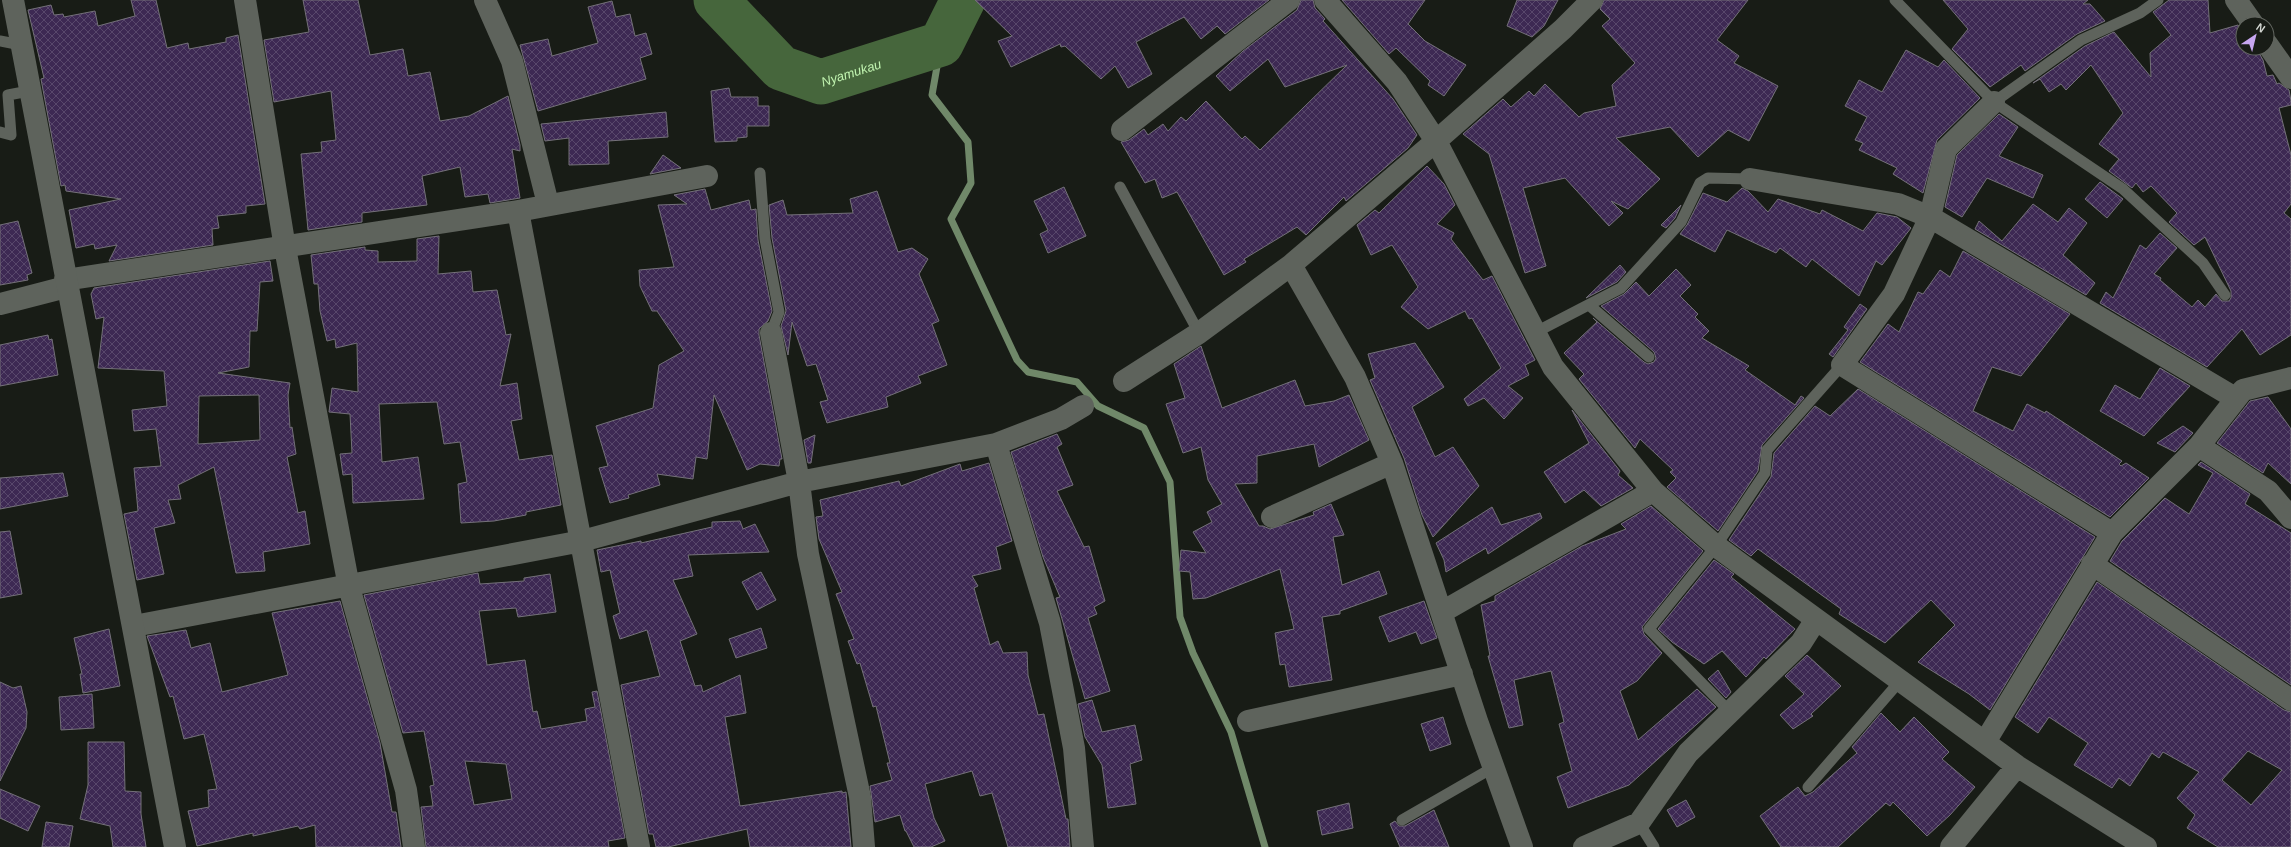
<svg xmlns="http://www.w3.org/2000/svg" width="2291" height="847" viewBox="0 0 2291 847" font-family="Helvetica,sans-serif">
	<defs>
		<pattern id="building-cross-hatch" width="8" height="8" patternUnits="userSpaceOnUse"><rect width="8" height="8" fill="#3d2953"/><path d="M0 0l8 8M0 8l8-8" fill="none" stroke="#58476b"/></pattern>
	</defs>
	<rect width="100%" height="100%" fill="#181c16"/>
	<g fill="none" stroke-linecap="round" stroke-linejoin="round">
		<path stroke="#708869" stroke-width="7" d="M941 44 932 95 968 142 971 183 951 219 1017 360 1028 372 1077 382 1098 406 1144 428 1170 482 1180 617 1193 653 1231 732 1265 847"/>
		<path stroke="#46663c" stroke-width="45" id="s1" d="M716 0 781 68 821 82 941 44 963 0"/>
	</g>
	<path fill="url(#building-cross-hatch)" stroke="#747179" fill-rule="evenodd" d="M131 0H156L167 48 188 43 189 49 226 42V38L238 35 265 204 246 206V213L217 216 219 228 212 229 213 245 109 261 117 245 95 249 94 244 76 248 69 210 121 199 66 191 65 185 61 186 41 79 44 78 28 10 51 5 54 15 63 14 64 17 95 11 98 26 135 16Z
		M303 0H358L370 55 403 49 408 76 430 72 440 121 469 116 508 96 520 145V151L512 149 520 198 490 203 488 194 465 197 460 167 422 176 427 205 362 213V222L308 230 301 154 322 152 321 142 336 140 331 91 274 102 264 40 309 32Z
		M975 0H1269L1225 34 1217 26 1201 39 1184 17 1136 42 1152 74 1128 88 1115 66 1101 79 1065 46 1061 47 1060 44 1011 67 998 41 1012 36Z
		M1301 0H1313L1315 8 1325 19 1323 21 1393 99 1417 135 1408 148 1346 201 1344 197 1306 235 1297 227 1244 259 1246 262 1224 275 1177 192 1162 198 1155 179 1145 183 1121 142 1129 140 1144 129 1148 135 1163 124 1168 131 1181 117 1186 121 1206 101 1242 139 1245 136 1260 150 1347 65 1285 87 1268 59 1230 91 1216 76 1243 51 1297 10Z
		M1342 0H1425L1408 24 1425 41 1466 65 1444 96 1428 85 1430 81 1396 48 1389 54Z
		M1517 0H1558L1544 26 1532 37 1507 26Z
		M1604 0H1748L1717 40 1739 56 1734 63 1778 86 1749 141 1728 130 1698 157 1670 127 1616 138 1660 179 1628 209 1611 201 1623 213 1609 226 1565 178 1523 188 1546 266 1525 273 1489 154 1463 134 1503 99 1511 107 1529 91 1534 96 1545 84 1579 117 1584 113 1616 106 1612 85 1635 63 1602 26 1610 19 1600 9Z
		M1943 0H2088L2083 4H2090L2105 21 2077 34 2025 71 2021 65 1990 87 1952 49 1968 29Z
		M2169 0H2208L2210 33 2238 25 2243 31V48H2256L2263 60 2267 76 2273 75 2277 84 2279 83 2289 90 2291 101V105L2279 108 2291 155V204L2284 213 2291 219V335L2260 355 2242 329 2207 367 2100 303 2106 292 2113 298 2140 245 2146 249 2160 233 2177 248 2154 274 2161 278 2160 280 2192 307 2198 300 2205 307 2216 294 2222 301H2229L2231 298V291L2205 237 2194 245 2169 222 2177 213 2151 186 2143 192 2136 183 2132 188 2109 171 2119 159 2099 144 2123 113 2091 65 2066 90 2061 84 2049 92 2040 79 2033 83 2085 46 2114 32 2151 77 2150 53 2171 35 2153 12Z
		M612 1 616 17 630 14 635 36 646 33 652 54 640 58 646 79 538 111 520 45 548 39 552 56 598 43 588 7Z
		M1906 50 1938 67 1944 60 1980 98 1937 140 1923 193 1893 174 1897 168 1859 150 1863 143 1855 140 1867 117 1845 106 1859 80 1882 92Z
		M729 88 731 97H758V106H769V126H747V137L737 138V141L715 142 711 91Z
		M666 112 668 137 608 141 609 164 569 165V138L545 141 541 124Z
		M1999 114 2018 127 1999 156 2043 175 2033 198 1987 178 1962 217 1945 207 1957 155Z
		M663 155 681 168 650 174Z
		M1427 166 1444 184 1455 205 1437 224 1454 233 1451 239 1483 280 1492 276 1535 360 1525 365 1529 375 1508 386 1523 398 1504 419 1484 398 1468 406 1464 399 1501 368 1472 318 1469 319 1465 311 1428 329 1401 307 1418 287 1392 245 1371 255 1357 225 1375 210 1379 213Z
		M2100 182 2123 199 2107 218 2085 199Z
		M1064 187 1086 236 1048 253 1040 234 1048 230 1034 201Z
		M1742 188 1748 191 1768 212 1778 199 1820 214 1822 210 1863 231 1877 213 1897 217 1911 228 1882 265 1876 261 1859 296 1812 259 1806 267 1780 248 1776 253 1727 230 1715 252 1680 234 1687 225 1703 193 1727 202Z
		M705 189 711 210 749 200 751 210 756 209 758 240 772 311 768 321 759 329V335L782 459H780L779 466 760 464 747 470 714 395 707 459 696 457 693 479 657 474 660 485 628 495 629 498 610 503 599 468 608 466 596 426 653 408 659 365 684 351 657 311H652L640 286 639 270 674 267 658 205 687 204 674 195Z
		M877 191 898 252 912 248 928 259 919 274 939 321 932 324 947 365 918 376 921 383 886 397 888 407 827 423 820 402 828 400 816 364 807 366 792 322 788 355 781 326 786 311 772 238 769 205 783 200 787 215 853 213 850 199Z
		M2033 204 2058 222 2069 208 2087 223 2063 255 2095 283 2086 295 1975 229 1979 221 2002 241Z
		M1681 205 1675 218 1666 228 1661 225Z
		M18 221 32 273 27 275 28 280 0 285V225Z
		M439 236 438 274 471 271 473 292 497 290 506 335 511 334 500 386 517 383 522 419 511 421 519 460 552 455 561 505 526 512V515L494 521 461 523 458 484 467 482 460 442 444 444 437 402 379 404 382 462 418 457 424 499 353 503 352 474 343 475 340 454 352 453 350 414 329 412 332 388 358 392 357 343 336 348 335 339 327 341 320 311 318 284H314L311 255 365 247V250L378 251V262L417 261V239Z
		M1963 251 2070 314 2021 376 1992 367 1973 411 2013 431 2027 404 2045 413 2046 411 2122 461 2119 464 2121 466 2126 463 2149 478 2110 517 1860 362 1888 324 1899 332 1918 292 1923 294 1940 270 1950 277Z
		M270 261 273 281 260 282 257 331H250L249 367 218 373 290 383 288 395 290 428 292 427 296 454 287 457 298 513 305 511 310 544 263 552 265 571 236 573 214 467 178 485 181 499 168 500 175 523 154 528 164 574 137 580 124 514 138 511 134 468 161 466 156 429 134 431 132 410 167 406 164 371 98 368 104 317 96 319 91 294 94 288ZM259 395 260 440 198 444 199 396Z
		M1620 265 1626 272 1617 282 1586 298Z
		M1676 269 1691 285 1680 296 1698 314 1695 317 1709 331 1702 338 1749 366 1745 370 1795 405 1801 396 1804 398 1762 445 1758 471 1718 531 1667 487 1676 478 1670 472 1673 470 1640 439 1635 448 1579 379 1584 374 1564 353 1597 322 1593 318 1644 362 1648 364 1654 362 1656 358 1654 352 1601 306 1624 294 1636 282 1649 296Z
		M1860 304 1867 309 1833 357 1829 354 1848 330 1844 327Z
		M48 335 49 340 52 339 58 375 0 386V345Z
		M1415 343 1444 387 1412 407 1435 457 1453 447 1479 486 1433 537 1422 515 1404 458 1370 380 1375 378 1368 354Z
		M1201 346 1222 408 1295 380 1305 406 1334 401 1349 395 1369 440 1319 467 1314 444 1257 456V483L1235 484 1259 526H1263L1270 529 1314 515 1313 512 1331 504 1344 535 1333 537 1342 585 1379 571 1387 594 1340 611V614L1322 617 1332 680 1289 687 1285 664 1280 665 1275 633 1294 629 1280 569 1206 598 1193 599 1190 572 1179 571 1181 550 1206 553 1193 532 1212 522 1207 512 1222 504 1208 480 1201 447 1183 453 1166 404 1185 398 1174 364Z
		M2160 368 2190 386 2144 436 2100 411 2115 385 2140 399Z
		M1858 389 2095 537 1990 710 1969 694 1918 662 1955 625 1931 600 1885 643 1839 614 1841 609 1758 549 1751 556 1729 540 1771 477 1774 453 1815 406 1830 416Z
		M2268 397 2291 429V484L2268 463 2263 473 2217 443 2250 401Z
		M1572 410 1620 471 1618 475 1633 488 1601 506 1584 490 1565 503 1544 472 1589 443Z
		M2183 426 2193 433 2175 452 2157 443Z
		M1057 434 1062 444 1057 447 1073 485 1057 491 1084 547 1089 546 1105 601 1094 607 1097 614 1088 618 1110 691 1085 699 1056 598 1060 597 1043 557 1011 452Z
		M815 435 811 463H808L804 440Z
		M2201 462 2250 494 2245 504 2291 533V685L2110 561 2122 541 2165 498 2189 514 2213 473 2198 465Z
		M989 463 1012 541 996 547 1001 569 972 576 978 586 974 588 990 645 998 641 1003 653 1027 652 1028 675 1038 715 1044 714 1066 819H1068L1070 847H1008L992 793 980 796 972 771 925 784 934 818 945 841 931 847H914L906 831H905L900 815 875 822 870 786 892 780 887 763H890L876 706 873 707 860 663 857 664 848 641 854 639 836 594 842 592 819 539 816 517 823 516 820 500 899 481 901 486 960 464 962 471Z
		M63 473 68 496 0 509V478Z
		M1651 506 1703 551 1642 627 1644 634 1662 653 1637 681 1620 691 1638 740 1697 689 1716 707 1629 785 1568 808 1557 777 1572 771 1559 724 1564 722 1551 671 1514 680 1523 725 1509 728 1488 656H1490L1481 605 1495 601V596L1582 546 1626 529 1621 524Z
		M1492 507 1501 525 1540 513 1542 518 1488 554 1486 548 1446 572 1444 560 1436 543Z
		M740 521 743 529 755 524 769 552 688 555 693 576 673 580 697 634 680 641 695 686 701 685 703 692 740 675 746 713 725 717 740 806 842 791V793L846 792 851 847H750L747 829 668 847H656L653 834H649L621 685 660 676 647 630 620 639 613 616 620 613 610 570 601 572 597 550 641 541V543L712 527V522Z
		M10 531 22 594 0 598V532Z
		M1714 560 1734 574 1731 577 1795 629 1766 659 1764 657 1746 677 1722 651 1704 664 1672 642 1658 629Z
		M761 572 776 600 757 610 742 582Z
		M478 573 480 584 524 581V578L550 574 556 612 518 617 516 608 479 611 487 665 525 660 533 712 537 711 541 729 587 721 585 709 595 707 592 692 597 691 625 838 608 841 609 847H426L421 807 433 806 430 786 434 785 424 731 403 733 364 595ZM465 761 506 764 512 799 474 805Z
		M2097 582 2284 710 2291 712V847H2218L2187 828 2195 815 2177 798 2199 772 2163 752 2159 758 2152 753 2130 786 2119 778 2112 788 2074 765 2088 743 2049 717 2038 733 2015 717ZM2248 751 2282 770 2251 805 2222 780Z
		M340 601 380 743 392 812H396L401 847H316L315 825 300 829 298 826 253 836V833L197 846 188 811 209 807 208 790 217 789 204 734 184 739 173 696 170 697 147 636 186 630 191 648 210 643 222 692 288 675 272 613Z
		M1424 601 1437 638 1421 644 1416 632 1389 642 1379 617Z
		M761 628 767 648 736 658 729 639Z
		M109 629 120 686 83 693 80 674H82L74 638Z
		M1807 655 1841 686 1811 714 1813 716 1793 729 1780 715 1804 694 1785 676Z
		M1718 670 1731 692 1726 698 1708 679Z
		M0 682 13 688 21 686 27 712 26 728 0 781Z
		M92 694 94 728 61 730 59 697Z
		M1092 700 1102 732 1135 725 1142 760 1130 764 1136 804 1108 808 1102 765 1085 737 1078 704Z
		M1881 713 1900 732 1914 717 1949 752 1942 759 1975 787 1950 815 1927 836 1893 802 1890 806 1886 803 1838 847H1781L1760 816 1798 787 1805 796 1813 792 1857 753 1852 747Z
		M1443 717 1451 744 1430 751 1421 724Z
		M88 742H124L125 791 141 792V814L146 847H113L110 826 80 819 88 785Z
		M0 789 40 806 28 831 0 818Z
		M1686 800 1695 817 1677 827 1667 810Z
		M1349 803 1353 828 1322 835 1317 811Z
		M1434 810 1449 847H1400L1390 824 1395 821 1399 826H1405Z
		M46 822 73 826 69 847H42Z"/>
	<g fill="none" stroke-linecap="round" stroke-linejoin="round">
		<path stroke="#5e635c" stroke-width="11" d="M1895 0 1994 102 2123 189 2203 263 2225 295
			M0 41 21 45
			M1994 102 2081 40 2140 13 2158 0
			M0 132 11 135 8 95 29 91
			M760 173 765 239 779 312 771 333
			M1120 187 1199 333
			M1589 305 1649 357
			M1536 332 1621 288 1681 222 1700 183 1708 178 1750 179
			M1730 712 1649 629 1716 546 1765 473 1767 450 1842 365
			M1808 787 1900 681
			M1402 820 1494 767
			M1639 823 1654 847"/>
		<path stroke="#5e635c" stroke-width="22" d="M245 0 285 248 349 587 406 790 414 847
			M485 0 512 61 548 204
			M1325 0 1397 82 1436 141 1553 367 1653 491 1716 546 2017 766 2146 847
			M2236 0 2253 24
			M2267 44 2291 78
			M1994 102 1946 149 1930 217 1894 294 1842 365 2112 533
			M1122 130 1289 0
			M1750 179 1898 204 1930 217 2235 398
			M518 211 639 847
			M1291 265 1355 377 1392 463 1477 721 1522 847
			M65 280 518 211 707 176
			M0 304 66 287
			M771 333 799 482 808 554 860 797 864 847
			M1124 381 1199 333 1291 265 1436 141 1563 29 1592 0
			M996 444 1050 623 1074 748 1083 847
			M2199 446 2268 491 2291 518
			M1272 517 1392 463
			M2092 564 2291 700
			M1442 612 1653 491
			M134 626 582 541 799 482 996 444 1061 419 1083 406
			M1248 721 1462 674
			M1985 742 2112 533 2199 446 2243 390 2291 378
			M1584 847 1639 823 1688 753 1801 643 1815 621
			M1951 847 2017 766"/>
		<path stroke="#5e635c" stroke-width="22" d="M13 0 175 847"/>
	</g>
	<g text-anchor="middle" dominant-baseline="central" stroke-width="4" stroke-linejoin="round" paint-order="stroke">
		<g font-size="13" font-style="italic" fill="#c1f4b0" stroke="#181c16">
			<text stroke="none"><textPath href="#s1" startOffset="168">Nyamukau</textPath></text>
		</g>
	</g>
	<g transform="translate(2255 36) rotate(35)"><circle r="19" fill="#181c16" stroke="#636761"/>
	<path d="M0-3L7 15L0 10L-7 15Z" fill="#c7a6f0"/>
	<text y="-6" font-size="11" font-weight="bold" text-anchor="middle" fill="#d3d7d2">N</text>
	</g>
</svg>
